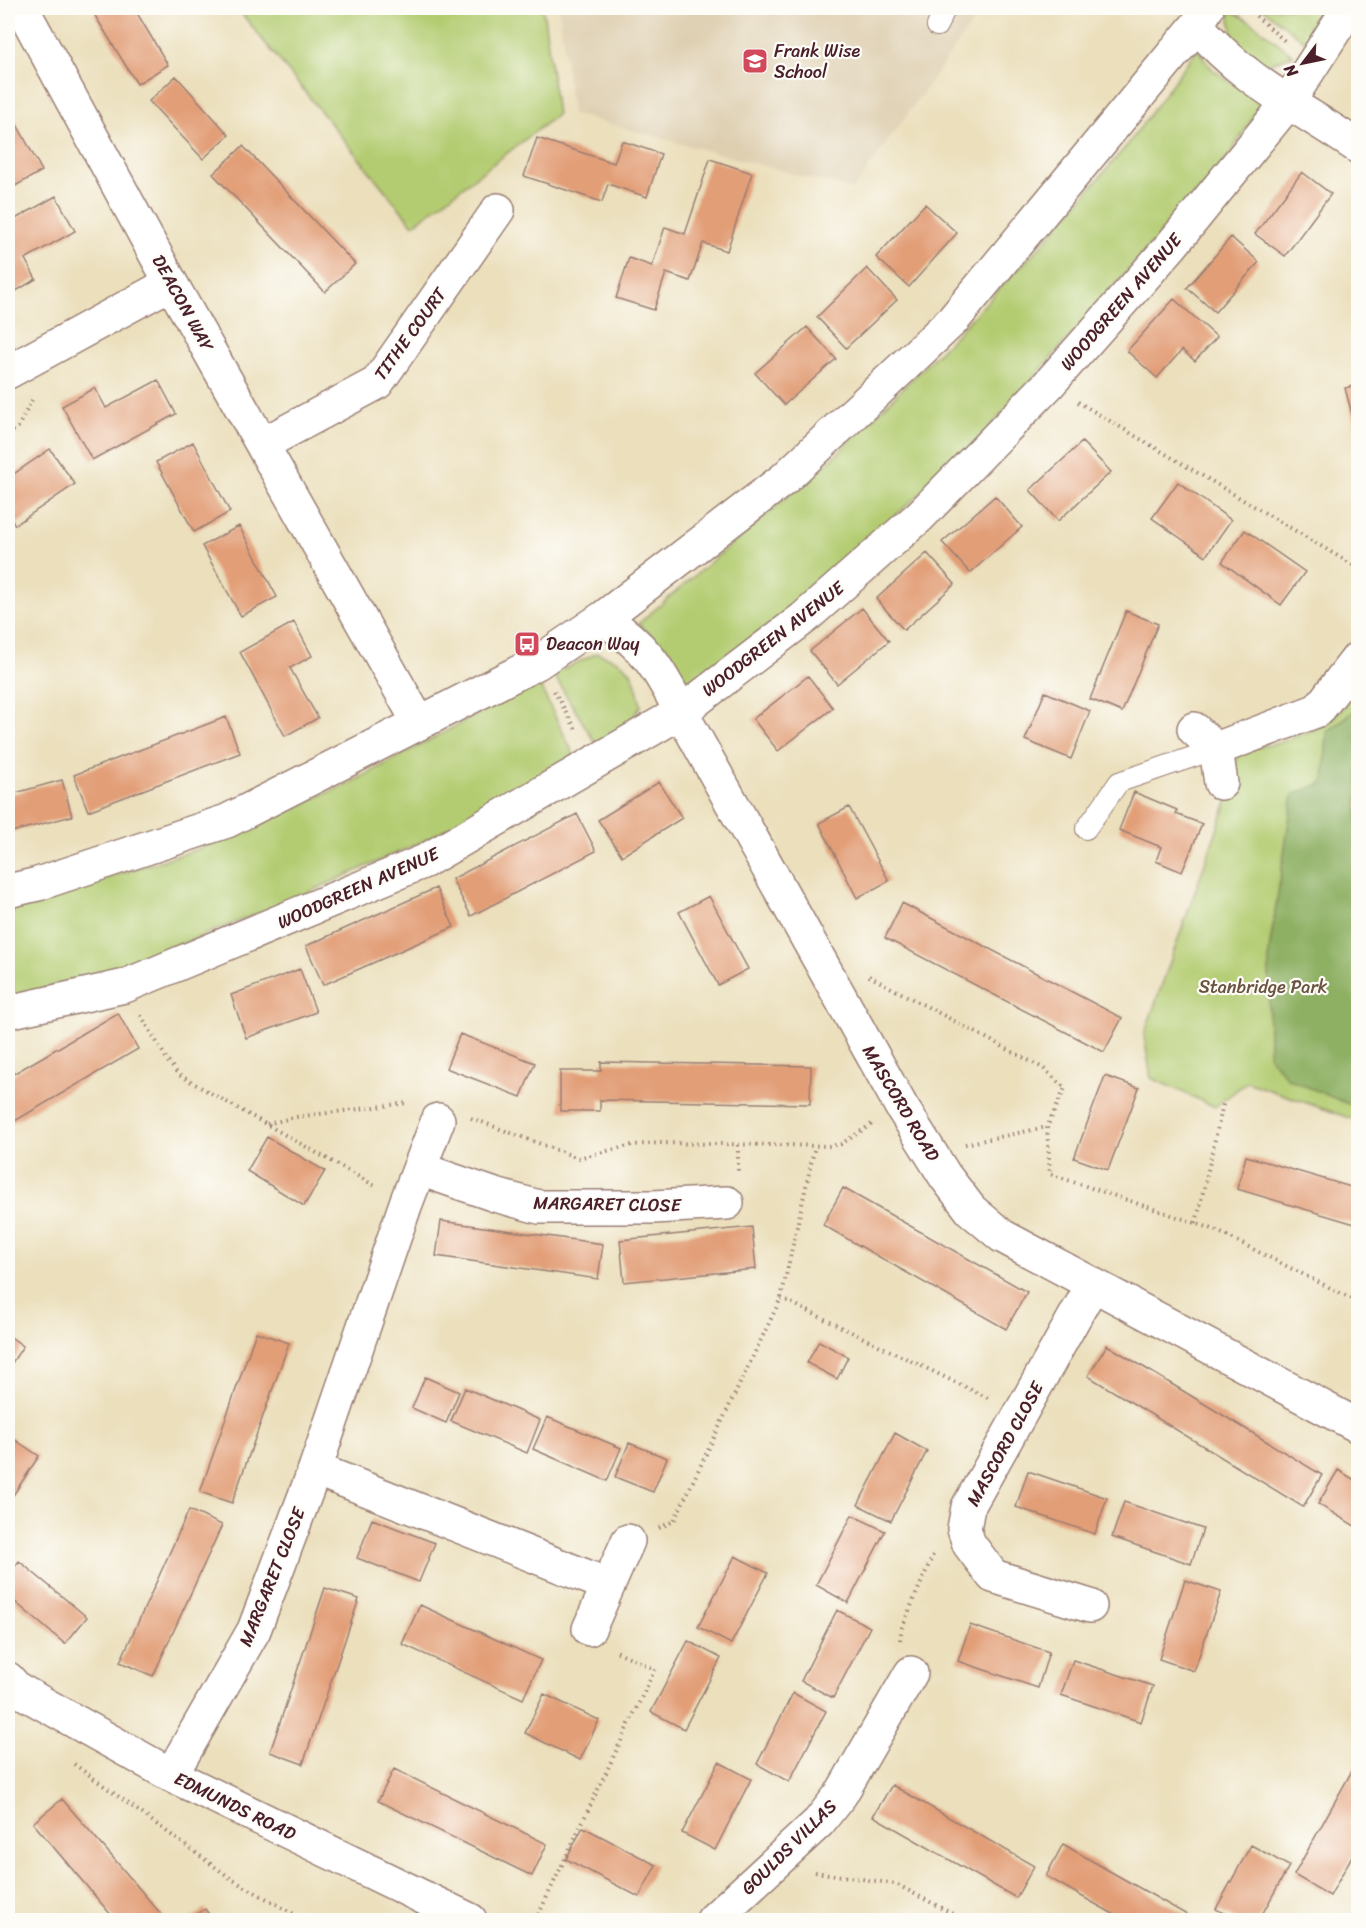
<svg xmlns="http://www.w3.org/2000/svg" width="1366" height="1928" viewBox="0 0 1366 1928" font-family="Sriracha,sans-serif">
	<rect width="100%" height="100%" fill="#fdfcf7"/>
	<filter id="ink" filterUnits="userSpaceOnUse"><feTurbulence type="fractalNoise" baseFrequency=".0167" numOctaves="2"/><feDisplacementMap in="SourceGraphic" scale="12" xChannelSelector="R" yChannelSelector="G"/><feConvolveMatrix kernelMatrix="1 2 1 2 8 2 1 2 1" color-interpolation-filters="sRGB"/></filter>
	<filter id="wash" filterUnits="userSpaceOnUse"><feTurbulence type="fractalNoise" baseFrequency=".008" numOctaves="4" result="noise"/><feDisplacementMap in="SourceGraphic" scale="24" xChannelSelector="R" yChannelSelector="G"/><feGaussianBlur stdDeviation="1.35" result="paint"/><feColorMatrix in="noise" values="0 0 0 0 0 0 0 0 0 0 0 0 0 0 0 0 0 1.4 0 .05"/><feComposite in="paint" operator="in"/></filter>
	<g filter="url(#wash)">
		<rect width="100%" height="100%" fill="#ebdfbc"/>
		<path fill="#decfb1" d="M559 8H983L853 190 572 114Z"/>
		<path fill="#b3cc71" stroke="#7e764e" stroke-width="1.5" d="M237 8H543L557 115 413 225Z
			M1262 8H1328L1305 42Z
			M1229 9 1254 24 1293 55C1285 58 1274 63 1265 64 1234 64 1231 32 1229 9Z
			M1197 49 1212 69 1262 104 1226 160 975 444 801 601 689 690 668 650 638 624 836 455 950 341 1045 241 1129 143Z
			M597 653C633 665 633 670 641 706L629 723 596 744 553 674Z
			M538 682 576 759 426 840 289 901 117 970 8 997V909L198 849 350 783Z
			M1358 695V1121L1247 1082 1215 1107 1151 1078 1144 1035 1228 799 1232 768 1242 750 1279 743 1322 726Z"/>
		<path fill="#8eb063" stroke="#6c6847" stroke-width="1.5" d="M1358 708V1108L1288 1079 1269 1056V952L1293 795 1324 782 1327 732Z"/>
		<g id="blocks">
			<path fill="#e29e77" d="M106 8H134L168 65 137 84 94 14Z
				M176 76 229 135 203 159 149 101Z
				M8 108 42 171 8 190Z
				M537 138 614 163 622 141 661 154 647 197 608 184 602 202 524 176Z
				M243 146 355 264 325 292 213 174Z
				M710 159 752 173 727 251 703 243 690 281 666 273 654 310 616 298 629 258 652 266 665 227 685 234Z
				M1302 172 1331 194 1285 256 1255 234Z
				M56 196 75 231 25 259 36 279 8 296V223Z
				M925 204 957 233 909 287 876 257Z
				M1231 237 1259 262 1215 312 1187 288Z
				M867 268 897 300 846 348 817 317Z
				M1174 299 1217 337 1195 361 1182 350 1157 378 1127 351Z
				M807 327 836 359 784 405 755 373Z
				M158 380 176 414 92 460 62 406 95 388 106 408Z
				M1358 385V437L1345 388Z
				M193 442 230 512 194 532 156 462Z
				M1082 442 1111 472 1058 521 1030 490Z
				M50 449 75 484 15 525 8 514V478Z
				M1178 482 1231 520 1206 556 1152 518Z
				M995 496 1022 527 970 573 942 542Z
				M239 526 277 597 241 616 202 546Z
				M1245 530 1305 572 1281 605 1222 562Z
				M927 553 955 584 904 630 876 599Z
				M862 608 889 641 837 684 810 651Z
				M1126 611 1158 624 1122 712 1090 699Z
				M294 622 312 656 290 668 318 718 285 736 240 652Z
				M808 676 833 708 778 751 753 719Z
				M1045 692 1090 711 1071 759 1025 740Z
				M226 717 240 753 88 811 74 775Z
				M62 780 72 816 8 833V795Z
				M659 782 682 818 622 856 598 820Z
				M1134 792 1177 810 1176 814 1202 824 1182 872 1156 861 1161 847 1119 830Z
				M849 807 889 881 857 898 819 823Z
				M577 814 596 851 471 916 452 879Z
				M436 888 454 927 323 985 306 946Z
				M709 896 748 969 718 985 679 912Z
				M902 903 1122 1018 1104 1052 885 938Z
				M300 969 316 1012 246 1038 231 995Z
				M118 1013 138 1049 8 1125V1077Z
				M460 1034 535 1063 521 1097 446 1068Z
				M601 1062 811 1066 810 1104 600 1100V1111H560V1071H601Z
				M1105 1076 1139 1088 1108 1170 1074 1158Z
				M267 1137 325 1171 304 1206 247 1171Z
				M1246 1156 1358 1189V1225L1237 1189Z
				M843 1188 1027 1292 1006 1329 823 1225Z
				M441 1221 603 1244 598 1279 436 1256Z
				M752 1227 756 1269 624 1282 620 1240Z
				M256 1332 289 1343 232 1503 200 1492Z
				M8 1335 23 1346 8 1369Z
				M819 1341 848 1357 837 1379 807 1363Z
				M1107 1345 1322 1475 1303 1507 1088 1376Z
				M425 1377 459 1392 446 1423 412 1408Z
				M465 1388 540 1420 527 1453 451 1421Z
				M547 1417 621 1448 607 1481 533 1449Z
				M895 1433 927 1451 891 1521 858 1505Z
				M8 1435 39 1456 8 1503Z
				M629 1443 667 1458 653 1492 615 1477Z
				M1338 1470 1358 1482V1528L1318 1504Z
				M1028 1471 1107 1498 1095 1534 1016 1507Z
				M1124 1502 1203 1529 1191 1564 1112 1537Z
				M189 1510 222 1525 153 1676 120 1662Z
				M852 1515 885 1531 848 1603 816 1585Z
				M372 1519 435 1543 419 1582 357 1558Z
				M735 1556 768 1573 731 1644 698 1627Z
				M19 1561 87 1617 65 1644 8 1596V1576Z
				M1185 1580 1221 1592 1194 1671 1159 1659Z
				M325 1588 359 1599 303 1764 270 1752Z
				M420 1605 541 1660 523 1699 402 1644Z
				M837 1610 870 1627 833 1698 801 1681Z
				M970 1625 1049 1652 1038 1688 958 1661Z
				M688 1641 721 1658 684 1729 651 1712Z
				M1073 1660 1153 1686 1141 1722 1061 1695Z
				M793 1693 826 1711 789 1782 757 1764Z
				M544 1694 599 1720 580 1760 525 1733Z
				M1358 1760V1845L1330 1896 1294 1875Z
				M719 1762 751 1779 715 1850 682 1833Z
				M394 1769 547 1844 532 1876 378 1801Z
				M892 1785 1034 1866 1016 1898 873 1816Z
				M62 1799 115 1860 166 1920H116L112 1916 33 1823Z
				M583 1827 656 1865 639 1897 566 1859Z
				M1063 1844 1099 1865 1196 1920H1124L1081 1896 1046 1876Z
				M1251 1845 1289 1866 1259 1920H1237L1216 1909Z
				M205 1909 213 1920H189Z"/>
		</g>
	</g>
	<g filter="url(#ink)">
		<use href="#blocks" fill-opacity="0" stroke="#9a7f74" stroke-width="1.5"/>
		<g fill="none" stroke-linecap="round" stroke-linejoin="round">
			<g stroke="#9a7f74" stroke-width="22">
				<path id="lane" d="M937 26 946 8
					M1086 829 1119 782 1216 749"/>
			</g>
			<g stroke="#9a7f74" stroke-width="36">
				<path id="street" d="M22 8 171 283 419 723
					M8 372 171 283
					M263 444 377 383 498 210
					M681 712 901 1106 945 1176 971 1210 1002 1236 1358 1426
					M1194 729 1216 749 1318 710 1358 658
					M1216 749 1221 783
					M420 1169 495 1195 539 1207H653L727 1203
					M315 1469 608 1585
					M1090 1606 993 1576 969 1544 964 1529 968 1507 1092 1286
					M589 1629 628 1541
					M8 1679 17 1689 171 1775 470 1920
					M171 1775 254 1630 315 1469 406 1203 438 1120
					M713 1920 819 1822 841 1794 911 1673"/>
			</g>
			<g stroke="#9a7f74" stroke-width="36">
				<path id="secondary" d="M1197 25C1241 80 1301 108 1358 147
					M603 618C646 647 658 667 681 712
					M8 891 38 884 227 821 537 663 603 618 784 479 953 320 1197 25 1207 8
					M8 1012 125 986 425 861 681 712 804 618 920 516 1048 385 1171 246 1287 104 1349 8"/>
			</g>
			<path stroke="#9a7f74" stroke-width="4" stroke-dasharray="1.5 4.5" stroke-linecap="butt" d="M1247 8 1287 43
				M1078 402 1358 568
				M8 435 18 427 32 400
				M554 691 577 731
				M869 976 1043 1068 1065 1088 1047 1127
				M141 1015 169 1063 179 1075 377 1187
				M471 1118 578 1158 632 1145 660 1143 830 1146 841 1144 872 1124
				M267 1124 296 1117 407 1103
				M965 1144 1047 1127 1050 1174 1213 1229 1358 1302
				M738 1145V1171
				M1196 1223 1224 1100
				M781 1298 815 1146
				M659 1528 674 1521 781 1298 990 1399
				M900 1640 902 1627 934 1553
				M74 1764 233 1880 305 1920
				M815 1872 896 1884 964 1920
				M536 1920 655 1669 614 1650"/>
			<use href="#lane" stroke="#fff" stroke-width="20"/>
			<use href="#street" stroke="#fff" stroke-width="33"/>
			<use href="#secondary" stroke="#fff" stroke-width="33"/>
		</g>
	</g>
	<defs>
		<g id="school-square" transform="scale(1.35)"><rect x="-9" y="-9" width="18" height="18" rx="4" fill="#d1495b" stroke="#fdfcf7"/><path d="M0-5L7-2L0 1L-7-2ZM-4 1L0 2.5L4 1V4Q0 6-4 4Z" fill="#fff"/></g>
		<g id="bus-square" transform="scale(1.35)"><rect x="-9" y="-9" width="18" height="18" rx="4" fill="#d1495b" stroke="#fdfcf7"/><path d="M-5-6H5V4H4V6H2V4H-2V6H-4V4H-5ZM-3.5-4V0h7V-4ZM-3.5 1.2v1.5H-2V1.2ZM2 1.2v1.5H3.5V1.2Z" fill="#fff"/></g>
	</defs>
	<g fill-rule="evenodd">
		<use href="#school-square" x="755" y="61"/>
		<use href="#bus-square" x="527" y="644"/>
	</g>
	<g text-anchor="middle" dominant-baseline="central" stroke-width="4.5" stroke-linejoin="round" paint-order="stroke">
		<g font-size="18" fill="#4a1f2b" stroke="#fdfcf7" text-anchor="start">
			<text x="774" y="51">Frank Wise<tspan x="774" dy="21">School</tspan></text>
			<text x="546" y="644">Deacon Way</text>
		</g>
		<g font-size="18" fill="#4a1f2b" stroke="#fdfcf7">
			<text transform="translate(1121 302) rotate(-49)">WOODGREEN AVENUE</text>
			<text transform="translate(183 303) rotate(61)">DEACON WAY</text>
			<text transform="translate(410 334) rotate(-54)">TITHE COURT</text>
			<text transform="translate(773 639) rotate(-38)">WOODGREEN AVENUE</text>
			<text transform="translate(358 888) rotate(-24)">WOODGREEN AVENUE</text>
			<text transform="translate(901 1103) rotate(59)">MASCORD ROAD</text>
			<text transform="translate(607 1204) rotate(1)">MARGARET CLOSE</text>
			<text transform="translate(1005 1444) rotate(-61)">MASCORD CLOSE</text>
			<text transform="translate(272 1577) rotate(-68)">MARGARET CLOSE</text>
			<text transform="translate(235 1806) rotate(26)">EDMUNDS ROAD</text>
			<text transform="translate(789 1847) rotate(-45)">GOULDS VILLAS</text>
		</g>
		<g font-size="18" fill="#6a5340" stroke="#fdfcf7">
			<text x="1263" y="987">Stanbridge Park</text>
		</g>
	</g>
	<rect width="1366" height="1928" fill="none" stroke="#fdfcf7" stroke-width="30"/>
	<g transform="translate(1303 63) rotate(238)" stroke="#fdfcf7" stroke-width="4.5" paint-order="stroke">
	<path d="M0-4.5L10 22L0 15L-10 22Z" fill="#4a1f2b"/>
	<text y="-9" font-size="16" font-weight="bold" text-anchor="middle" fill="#4a1f2b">N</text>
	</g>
</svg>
